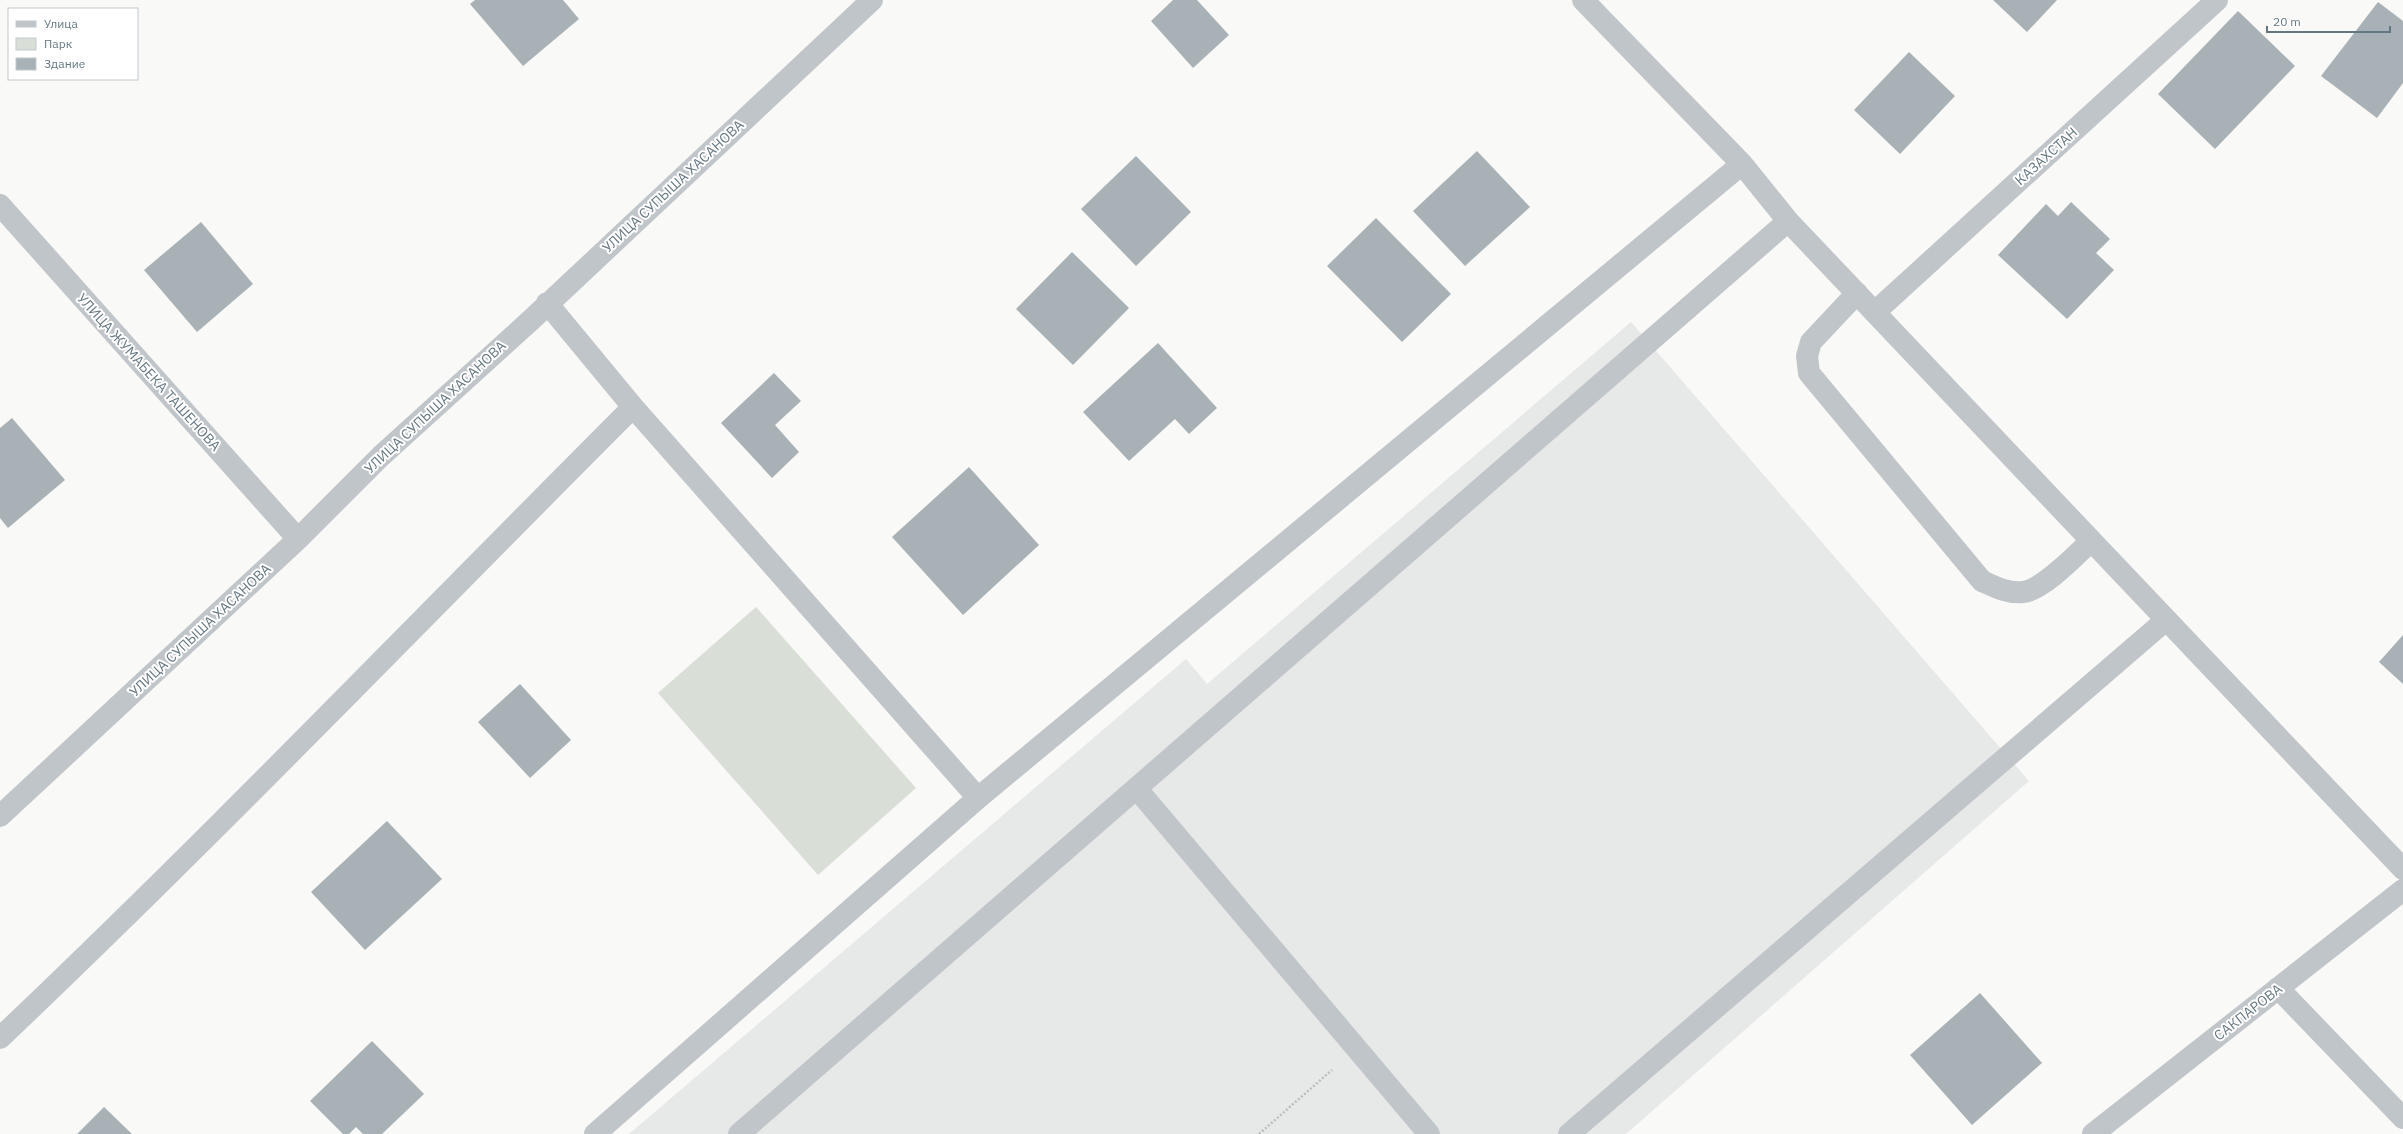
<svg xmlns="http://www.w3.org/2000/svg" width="2403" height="1134" viewBox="0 0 2403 1134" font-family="'IBM Plex Sans',sans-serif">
	<rect width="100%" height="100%" fill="#f9f9f7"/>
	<path fill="#e7e9e8" d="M1631 322 2029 781 1626 1134H629L1186 659 1207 684Z"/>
	<path fill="#d9ded6" d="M756 607 916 788 818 875 658 693Z"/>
	<path fill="#a7b1b6" d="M475 0H563L579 19 523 66 470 4Z
		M1173 0H1197L1229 35 1193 68 1151 21Z
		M1993 0H2057L2027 32Z
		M2378 2 2403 21V83L2377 118 2321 76Z
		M2238 11 2295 66 2215 149 2158 94Z
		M1909 52 1955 96 1900 154 1854 110Z
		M1477 151 1530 207 1465 266 1413 211Z
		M1136 156 1191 212 1136 266 1081 209Z
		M2071 202 2110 239 2096 253 2114 270 2067 319 1998 255 2046 204 2058 216Z
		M1376 218 1451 294 1402 342 1327 266Z
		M201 222 253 284 197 332 144 270Z
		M1072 252 1129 308 1073 365 1016 309Z
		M1158 343 1217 408 1189 434 1175 419 1129 461 1083 412Z
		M774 373 801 401 775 425 799 452 772 478 721 423Z
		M12 418 65 480 8 528 0 518V428Z
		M969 467 1039 545 963 615 892 537Z
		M2403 635V684L2379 662Z
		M520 684 571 740 530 778 478 722Z
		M387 821 442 879 365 950 311 892Z
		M1980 993 2042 1063 1972 1125 1910 1055Z
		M372 1041 424 1094 382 1134H363L356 1127 349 1134H343L310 1101Z
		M104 1107 132 1134H77Z"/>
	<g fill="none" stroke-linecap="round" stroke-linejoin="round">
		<path stroke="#babec1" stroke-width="2.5" stroke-dasharray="2 2" stroke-linecap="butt" d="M1259 1134 1332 1070"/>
		<path stroke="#c0c5c9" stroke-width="22" d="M1583 0 1742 164 1788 221 2403 869
			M0 205 298 539
			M1857 293 1811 342 1807 356 1809 373 1982 581C1995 587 2008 594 2023 592 2043 590 2076 555 2091 541
			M547 303 633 407 978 798
			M1875 312 2217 0
			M1137 789 1429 1134
			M0 816 298 539 381 456 531 320 872 0
			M2278 988 2403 1118
			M0 1038C216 833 422 618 633 407
			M595 1134 978 798 1742 164
			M739 1134 1788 221
			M1569 1134 2166 620
			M2093 1134 2403 890"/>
	</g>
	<g text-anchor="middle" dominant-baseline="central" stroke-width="4" stroke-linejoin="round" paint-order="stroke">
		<g font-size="14" fill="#647781" stroke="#fff">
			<text transform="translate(2046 156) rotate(-42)">КАЗАХСТАН</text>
			<text transform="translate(673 186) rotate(-43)">УЛИЦА СУПЫША ХАСАНОВА</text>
			<text transform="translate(149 372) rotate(48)">УЛИЦА ЖУМАБЕКА ТАШЕНОВА</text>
			<text transform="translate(435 407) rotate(-43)">УЛИЦА СУПЫША ХАСАНОВА</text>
			<text transform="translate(200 630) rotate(-43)">УЛИЦА СУПЫША ХАСАНОВА</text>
			<text transform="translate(2248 1012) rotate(-38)">САКПАРОВА</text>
		</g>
	</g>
	<rect x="8" y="8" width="130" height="72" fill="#ffffff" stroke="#c1c9cd"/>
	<rect x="16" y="21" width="20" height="6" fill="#c0c5c9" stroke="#c1c9cd"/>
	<text x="44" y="28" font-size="12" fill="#647781">Улица</text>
	<rect x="16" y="38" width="20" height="12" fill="#d9ded6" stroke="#c1c9cd"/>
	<text x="44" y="48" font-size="12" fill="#647781">Парк</text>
	<rect x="16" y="58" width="20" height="12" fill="#a7b1b6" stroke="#c1c9cd"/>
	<text x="44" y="68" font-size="12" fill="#647781">Здание</text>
	<path d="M2267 26v6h123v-6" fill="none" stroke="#647781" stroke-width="2"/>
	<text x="2273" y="26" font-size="12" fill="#647781" stroke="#ffffff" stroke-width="3" paint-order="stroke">20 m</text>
</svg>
